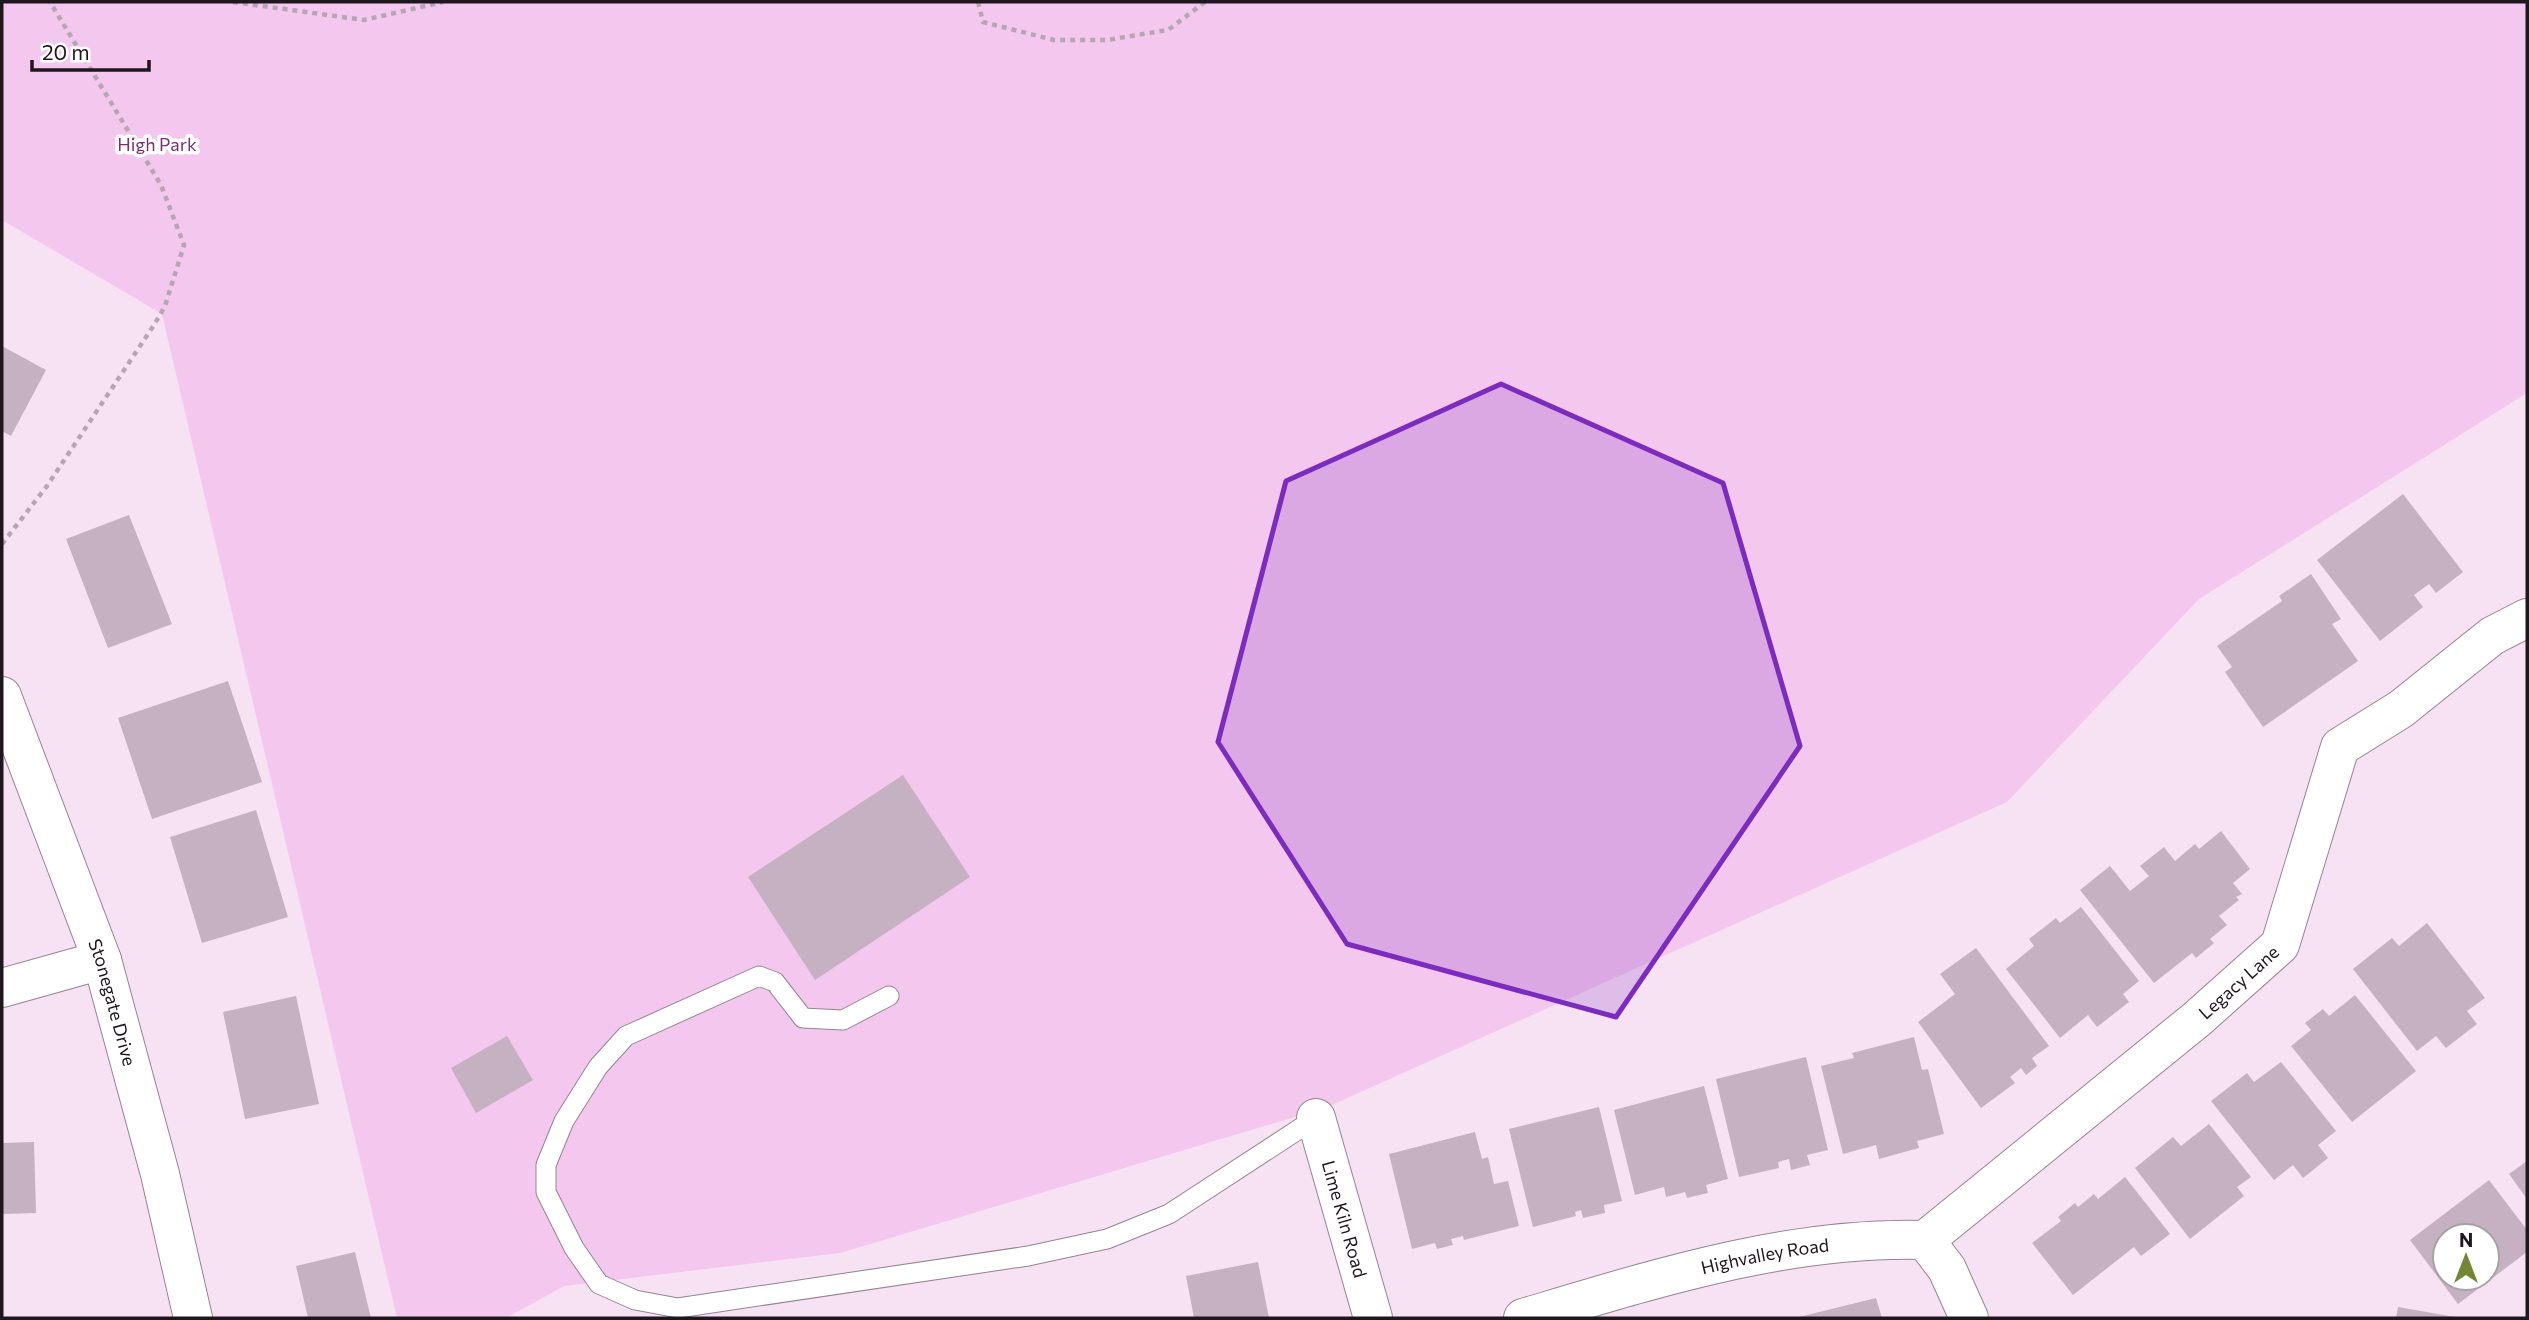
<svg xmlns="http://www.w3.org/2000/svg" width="2529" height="1320" viewBox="0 0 2529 1320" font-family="Commissioner,sans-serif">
	<rect width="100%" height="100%" fill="#f7e2f4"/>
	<path fill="#f4c7ee" d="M2 2H2527V393L2199 599 2007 802 1325 1108 840 1253 564 1286 506 1318H397L162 314 2 220Z"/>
	<path fill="#c5b1c2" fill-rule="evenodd" d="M2 346 46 370 11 436 2 431Z
		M2403 494 2463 572 2436 593 2429 584 2414 595 2423 607 2380 641 2317 560Z
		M129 515 172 624 108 648 66 539Z
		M2311 574 2341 619 2332 624 2358 661 2263 727 2225 672 2232 667 2217 646 2282 601 2279 596Z
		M228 681 262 782 152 819 118 718Z
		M903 775 970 877 815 980 748 877Z
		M256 810 288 917 202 943 170 837Z
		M2221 831 2250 869 2233 883 2242 894 2236 897 2239 900 2219 916 2227 925 2210 939 2214 943 2196 958 2192 953 2154 983 2080 890 2110 866 2130 891 2149 876 2140 866 2164 847 2175 861 2195 844 2199 849Z
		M2081 907 2139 981 2123 994 2129 1002 2097 1027 2088 1015 2060 1038 2006 969 2034 946 2029 939 2056 918 2060 923Z
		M2427 923 2485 998 2467 1011 2477 1024 2446 1048 2436 1036 2417 1051 2353 969 2392 938 2399 946Z
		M1976 948 2049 1046 2032 1058 2037 1066 2026 1075 2021 1068 2010 1077 2015 1083 1981 1108 1918 1022 1955 994 1940 974Z
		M2355 995 2416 1071 2352 1122 2291 1046 2311 1030 2305 1023 2323 1009 2329 1016Z
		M296 996 319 1104 245 1119 223 1012Z
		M507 1036 533 1080 476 1113 451 1068Z
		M1914 1037 1922 1070 1928 1069 1944 1134 1917 1141 1919 1148 1879 1159 1876 1145 1843 1154 1821 1066 1854 1058 1852 1053Z
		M1806 1057 1828 1150 1807 1155 1810 1165 1791 1170 1789 1159 1778 1162 1779 1168 1739 1177 1716 1079Z
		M2281 1062 2336 1131 2318 1145 2328 1158 2303 1178 2293 1165 2274 1180 2211 1101 2247 1073 2254 1082Z
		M1704 1086 1728 1179 1706 1185 1708 1193 1687 1198 1685 1192 1666 1197 1664 1187 1635 1195 1614 1110Z
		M1599 1107 1622 1201 1604 1205 1605 1213 1583 1218 1581 1210 1575 1212 1576 1216 1533 1227 1509 1129Z
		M2209 1124 2251 1177 2237 1187 2244 1196 2190 1239 2135 1168 2173 1137 2181 1146Z
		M1475 1132 1482 1159 1488 1157 1494 1184 1508 1181 1519 1226 1464 1240 1463 1236 1451 1239 1453 1245 1437 1249 1435 1243 1412 1249 1389 1154Z
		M34 1142 36 1213 2 1214V1143Z
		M2527 1161V1199L2509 1174Z
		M2125 1177 2170 1234 2141 1256 2134 1247 2073 1295 2032 1243 2061 1221 2058 1217 2075 1203 2078 1207 2094 1194 2098 1199Z
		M2489 1180 2527 1230V1252L2458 1304 2410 1240ZM2445 1236H2487V1278H2445Z
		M355 1252 371 1318H308L296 1266Z
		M1258 1262 1269 1318H1194L1186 1276Z
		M1876 1298 1882 1318H1799V1317Z
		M2398 1307 2455 1317V1318H2396Z"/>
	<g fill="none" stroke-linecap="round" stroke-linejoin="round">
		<g stroke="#968393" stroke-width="21">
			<path id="lane" d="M889 996 843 1020 803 1018 775 982 759 976 626 1036 598 1067 564 1121 546 1165V1192L574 1248 599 1284 635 1300 678 1308 1028 1256 1107 1239 1169 1214 1316 1118"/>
		</g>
		<g stroke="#968393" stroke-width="40">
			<g id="street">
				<path id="s1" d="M2 696 102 960 160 1174 193 1318"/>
				<path d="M2 988 102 960"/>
				<path id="s2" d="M1316 1118 1373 1318"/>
				<path id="s3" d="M1925 1240 2197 1019 2280 945 2340 747 2401 709 2492 636 2527 618"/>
				<path id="s4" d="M1523 1318C1654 1279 1787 1236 1925 1240L1947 1269 1969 1318"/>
			</g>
		</g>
		<path stroke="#b6a5b3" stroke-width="4.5" stroke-dasharray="5 5" stroke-linecap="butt" d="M233 2 364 20 443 2
			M978 2 983 22 1054 40H1107L1168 30 1205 2
			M2 544 47 486 154 325 165 306 184 245 161 185 50 2"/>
		<use href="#lane" stroke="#fff" stroke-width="19"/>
		<use href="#street" stroke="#fff" stroke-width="38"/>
	</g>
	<path fill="#7b2cbf" fill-opacity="0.2" stroke="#7b2cbf" stroke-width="5" stroke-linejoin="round" d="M1501 384 1723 483 1800 746 1616 1017 1347 944 1218 742 1286 481Z"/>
	<g text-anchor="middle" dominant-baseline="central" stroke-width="7" stroke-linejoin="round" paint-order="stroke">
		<g font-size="18" fill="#792d74" stroke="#fff">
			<text x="157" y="144">High Park</text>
		</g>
		<g font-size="18" fill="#1f171e" stroke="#fff">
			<text stroke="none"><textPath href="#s3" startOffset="406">Legacy Lane</textPath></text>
			<text stroke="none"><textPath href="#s1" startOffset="326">Stonegate Drive</textPath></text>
			<text stroke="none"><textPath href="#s2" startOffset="105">Lime Kiln Road</textPath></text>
			<text stroke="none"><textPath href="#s4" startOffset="250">Highvalley Road</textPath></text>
		</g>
	</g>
	<rect width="2529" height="1320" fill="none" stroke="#1f171e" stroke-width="7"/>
	<g transform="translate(2466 1257)"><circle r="33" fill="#ffffff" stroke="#a5a2a5" stroke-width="2"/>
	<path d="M0-5L12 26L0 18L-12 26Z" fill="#748535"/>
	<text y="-10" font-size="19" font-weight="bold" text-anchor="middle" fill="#1f171e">N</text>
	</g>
	<path d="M32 60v10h117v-10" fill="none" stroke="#1f171e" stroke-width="3.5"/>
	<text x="42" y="60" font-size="21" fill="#1f171e" stroke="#ffffff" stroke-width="5" paint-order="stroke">20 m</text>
</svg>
